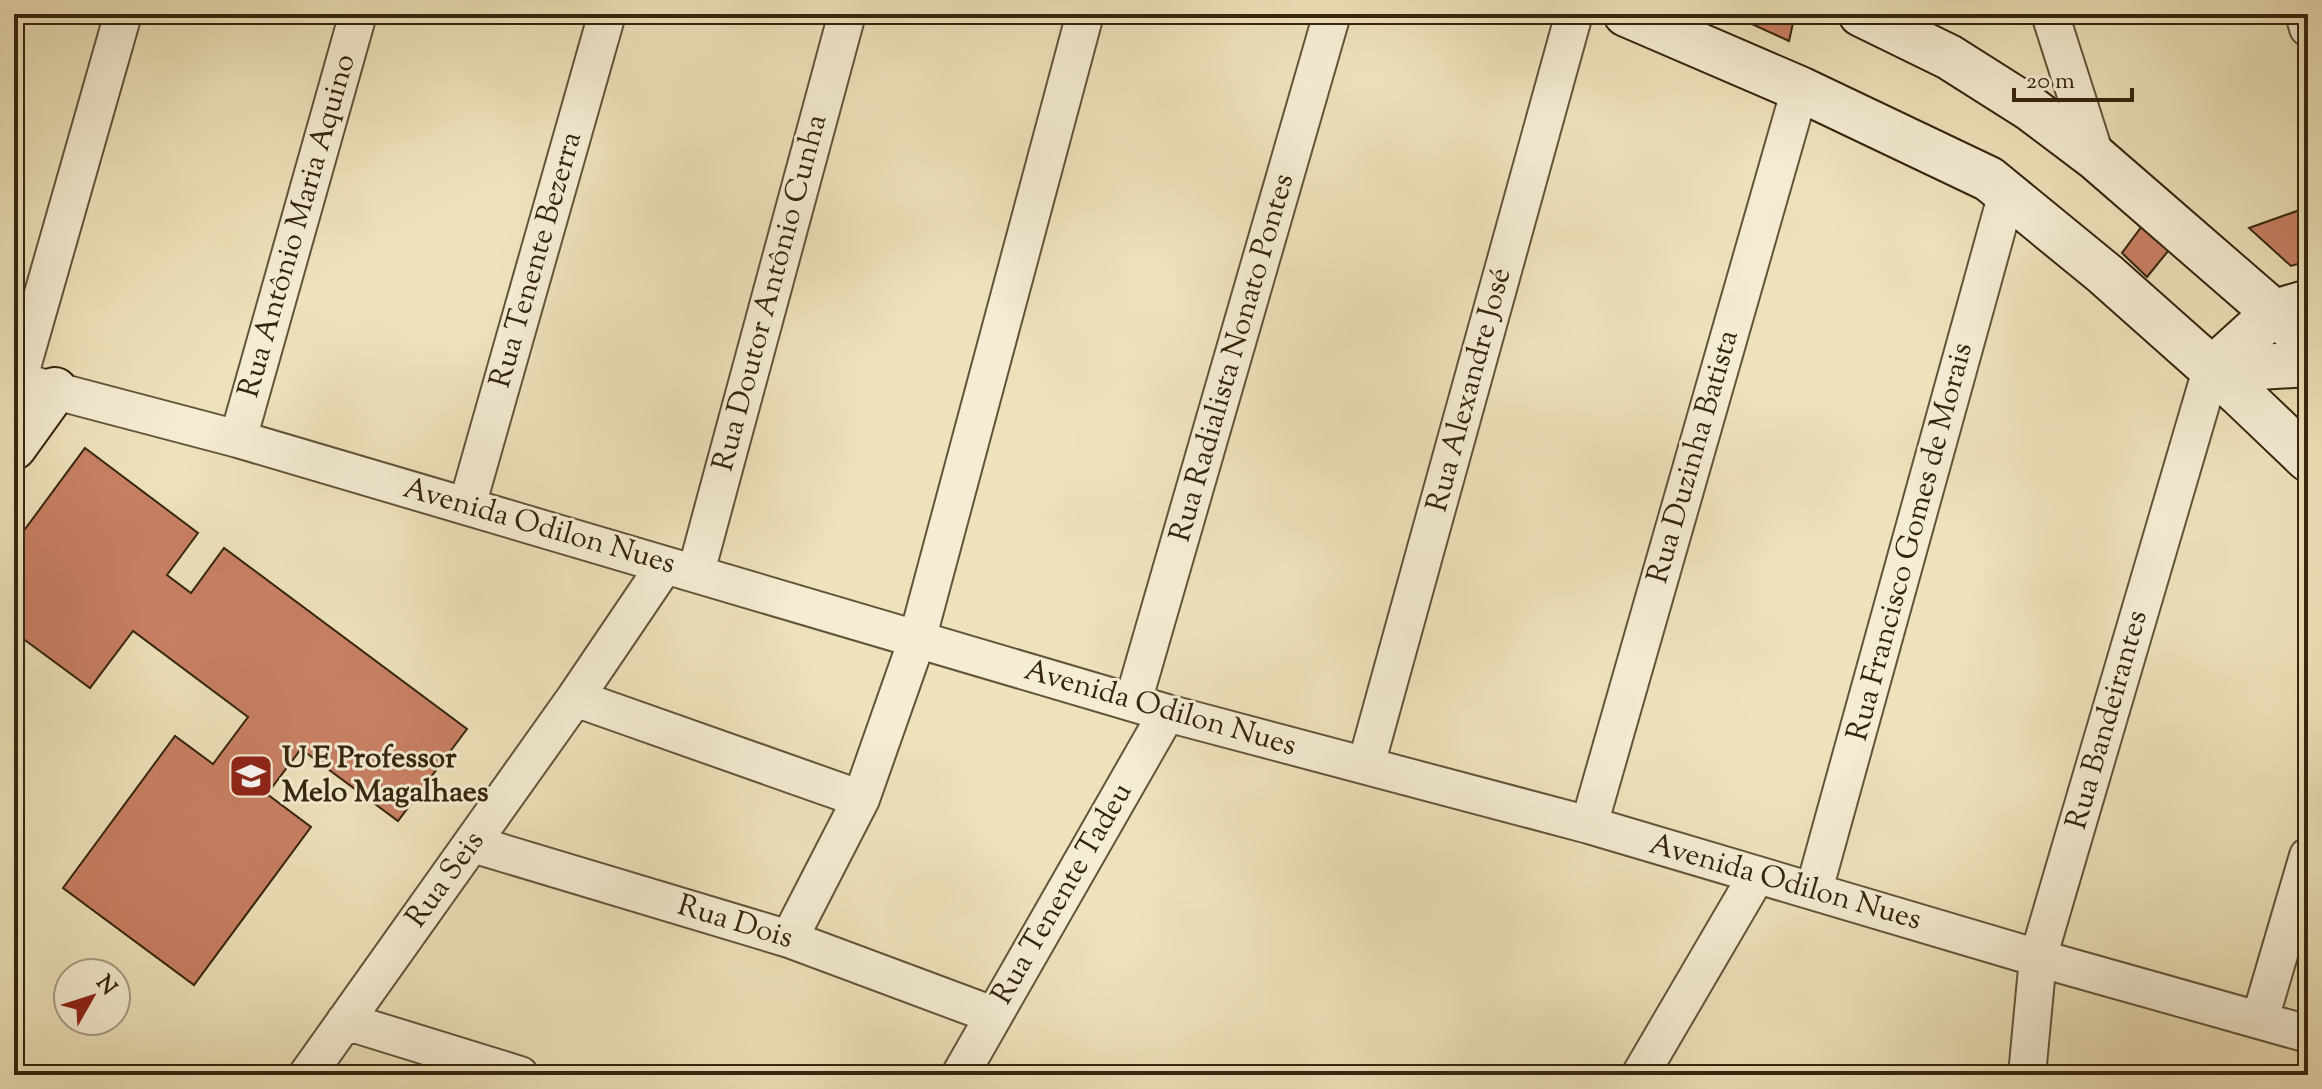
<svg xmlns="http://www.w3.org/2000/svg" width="2322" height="1089" viewBox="0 0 2322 1089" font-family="'Sorts Mill Goudy',serif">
	<rect width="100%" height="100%" fill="#eee2bb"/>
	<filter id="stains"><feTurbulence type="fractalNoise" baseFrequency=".0025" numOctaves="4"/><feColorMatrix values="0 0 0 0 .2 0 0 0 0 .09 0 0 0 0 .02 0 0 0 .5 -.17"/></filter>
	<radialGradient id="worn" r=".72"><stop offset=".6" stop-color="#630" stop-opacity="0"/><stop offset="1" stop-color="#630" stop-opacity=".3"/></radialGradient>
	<path fill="#c98064" stroke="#35250e" stroke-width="2" d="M1730 14H1795L1789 41Z
		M2308 207V261L2291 266 2249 228Z
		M2145 222 2173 245 2147 277 2122 253Z
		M85 448 198 533 167 575 191 593 224 548 467 729 398 821 301 749 267 794 311 827 194 985 63 888 175 736 213 764 248 717 133 631 90 688 14 632V544Z"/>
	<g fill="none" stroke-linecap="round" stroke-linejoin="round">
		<g stroke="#635439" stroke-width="40">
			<path id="street" d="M2050 14 2096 158
				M2304 14 2308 28
				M14 380 238 439 1167 713 1589 825 2038 958 2308 1034
				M18 381 123 14
				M238 439 358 14
				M467 506 607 14
				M696 572 847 14
				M575 698 861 799
				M1133 702 1332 14
				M1366 765 1574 14
				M1589 825 1800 89
				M473 844 789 939 993 1015
				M1814 890 2007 193
				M789 939 861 799 917 640 1085 14
				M2260 1019 2308 856
				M345 1021 520 1075
				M307 1075 575 698 665 565
				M960 1075 1167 713
				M1640 1075 1757 875
				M2027 1075 2038 958 2211 370"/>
		</g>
		<g stroke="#35250e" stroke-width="48">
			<path id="secondary" d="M1626 14 1800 89 1989 179 2105 274 2240 394 2308 459
				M1861 14 1949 57 2031 109 2096 158 2308 342
				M2211 370 2275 312 2302 304
				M2211 370 2308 364
				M14 447 55 390"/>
		</g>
		<use href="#street" stroke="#f4ecd3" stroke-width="36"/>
		<use href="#secondary" stroke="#f4ecd3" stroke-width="44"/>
	</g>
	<defs>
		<g id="school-square" transform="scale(2.3)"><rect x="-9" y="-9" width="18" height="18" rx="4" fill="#8f2418" stroke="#f4ecd3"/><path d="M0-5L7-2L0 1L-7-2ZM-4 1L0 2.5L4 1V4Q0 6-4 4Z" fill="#fff"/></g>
	</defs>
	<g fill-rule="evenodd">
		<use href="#school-square" x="251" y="776"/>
	</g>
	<g text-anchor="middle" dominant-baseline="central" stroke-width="6" stroke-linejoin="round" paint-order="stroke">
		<g font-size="30" fill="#35250e" stroke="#f4ecd3">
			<text transform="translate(298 226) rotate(-74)">Rua Antônio Maria Aquino</text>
			<text transform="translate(537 260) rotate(-74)">Rua Tenente Bezerra</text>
			<text transform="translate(771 293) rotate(-75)">Rua Doutor Antônio Cunha</text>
			<text transform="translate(1233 358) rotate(-74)">Rua Radialista Nonato Pontes</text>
			<text transform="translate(1470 390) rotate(-75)">Rua Alexandre José</text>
			<text transform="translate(1694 457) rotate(-74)">Rua Duzinha Batista</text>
			<text transform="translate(539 527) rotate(16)">Avenida Odilon Nues</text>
			<text transform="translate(1911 542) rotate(-75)">Rua Francisco Gomes de Morais</text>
			<text transform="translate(1160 709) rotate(16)">Avenida Odilon Nues</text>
			<text transform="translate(2108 720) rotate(-74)">Rua Bandeirantes</text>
			<text transform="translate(446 880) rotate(-54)">Rua Seis</text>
			<text transform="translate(1785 883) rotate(16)">Avenida Odilon Nues</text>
			<text transform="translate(1063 894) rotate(-60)">Rua Tenente Tadeu</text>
			<text transform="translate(735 923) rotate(17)">Rua Dois</text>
		</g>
		<g font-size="30" font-weight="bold" fill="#35250e" stroke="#f4ecd3" text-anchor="start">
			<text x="282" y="759">U E Professor<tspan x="282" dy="34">Melo Magalhaes</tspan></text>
		</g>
	</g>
	<rect width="2322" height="1089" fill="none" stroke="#eee2bb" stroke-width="48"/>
	<rect x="16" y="16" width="2290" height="1057" fill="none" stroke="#35250e" stroke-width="4"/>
	<rect x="24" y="24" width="2274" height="1041" fill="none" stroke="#35250e" stroke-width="2"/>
	<g transform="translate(92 997) rotate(51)"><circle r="38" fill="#f4ecd3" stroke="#a89c84" stroke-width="2"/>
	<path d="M0-6L14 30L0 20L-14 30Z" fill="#8f2418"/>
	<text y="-12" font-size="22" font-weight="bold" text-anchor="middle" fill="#35250e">N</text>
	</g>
	<path d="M2014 88v12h118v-12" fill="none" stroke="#35250e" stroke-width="4"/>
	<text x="2026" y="88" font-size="24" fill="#35250e" stroke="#f4ecd3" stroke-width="6" paint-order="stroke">20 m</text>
	<rect width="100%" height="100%" filter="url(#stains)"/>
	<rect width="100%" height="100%" fill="url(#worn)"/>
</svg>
